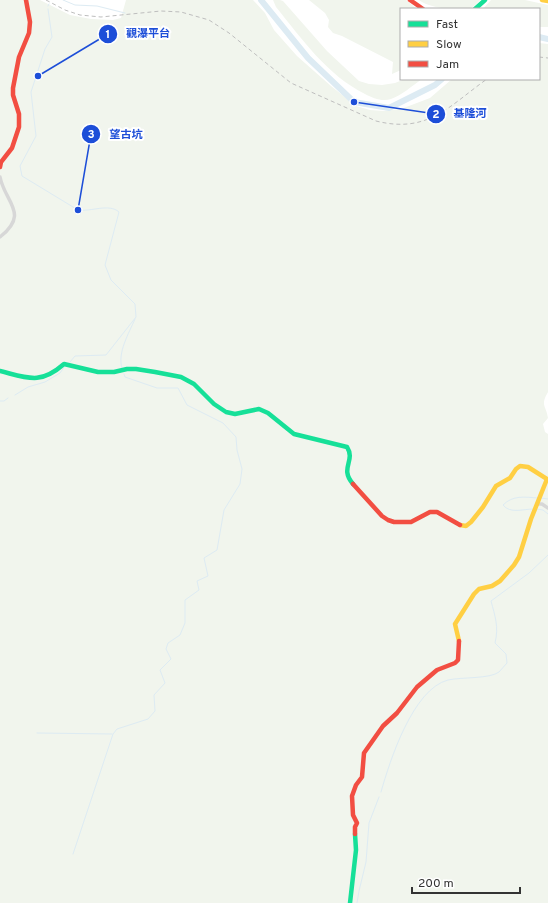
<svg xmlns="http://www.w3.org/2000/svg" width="548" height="903" viewBox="0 0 548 903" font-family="Overpass,'Noto Sans TC',sans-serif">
	<rect width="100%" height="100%" fill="#fff"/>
	<path fill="#f1f5ed" d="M0 0H40L70 15 91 19 113 20 121 18 126 0H253L265 13 274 30 297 56 331 86 356 106 370 110 384 111 401 109 430 98 452 79H539V43L548 44V392C540 406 546 405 548 418L543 424 545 432 548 434V903H0Z
		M273 0H280L283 1 327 51 359 81 369 84 382 85 395 83 405 79H422C412 86 402 95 391 99 382 102 373 98 365 94 327 75 302 39 276 7Z
		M309 0H406L417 9H401V70L392 74 393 62 342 36 333 33 328 27 329 20 325 13Z
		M419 0H480C477 3 474 7 471 8 460 12 428 8 419 0Z
		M491 0H525L548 5V27H539V9H483Z"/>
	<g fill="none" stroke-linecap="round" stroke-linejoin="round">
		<path stroke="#ddebf3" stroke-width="1" d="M63 0 75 5 97 6 125 13
			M48 6 49 4
			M48 9 52 37 45 49 31 92 36 136 20 166 22 176 78 210C91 212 109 203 119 212L105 265 111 280 135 304 136 317 106 355 75 356 70 362
			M122 368C117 353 129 333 135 319
			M15 395 28 387 45 382 60 373 65 366
			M0 401H4L8 398
			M541 498 548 499
			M533 509C523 509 510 514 503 505 513 495 524 497 538 498
			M536 509 543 510 548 514
			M37 733 112 734
			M381 792C390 760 413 689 448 680 461 677 490 679 499 672 502 669 504 666 507 663L506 654 495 643C499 627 495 616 491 601L529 573 548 555
			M73 854 113 734 117 729 148 719 155 711 154 695 165 683 160 670 171 659 166 649 168 643 180 635 185 623V600L199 590 197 581 208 576 204 558 217 550 224 510 240 484 242 469 237 450 236 437 223 423 187 405 178 388H157L125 377 124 374
			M357 903 359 891 366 862 369 823 379 797"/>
		<path stroke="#ddebf3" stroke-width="6" d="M261 0 308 58 354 102 389 108 435 85 442 79
			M539 37 548 39"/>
		<path stroke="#d7d7d7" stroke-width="3.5" d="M0 177C5 203 30 213 0 237
			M537 504H542L548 508"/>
		<path stroke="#16e098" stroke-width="4.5" d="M475 9 485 0
			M0 371C28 378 40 385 64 364L98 372H114L127 369H136L155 372 181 377 194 384 214 404 226 412 235 414 259 409 268 413 294 434 347 447C356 461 339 468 353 484
			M350 903 356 850 355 834"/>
		<path stroke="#ffcf43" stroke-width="4.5" d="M542 0 548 1
			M459 641 455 624 474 594 479 589 492 586 500 581 514 565 519 557 531 519 547 479 528 467 520 466 516 469 510 478 496 486 483 507 471 522 466 526 460 525"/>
		<path stroke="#f24e42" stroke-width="4.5" d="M410 0 423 9
			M0 167 1 162 12 148 19 127V114L13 95V88L19 57 29 33 30 22 26 0
			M353 484 382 516 388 520 394 522H411L430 512H437L460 525
			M355 834V827L357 823 353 815 352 796 356 785 362 777 364 753 383 726 397 713 417 687 437 670 455 663 458 660 459 641"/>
		<path stroke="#bebebe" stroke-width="1" stroke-dasharray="4 3" stroke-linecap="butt" d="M46 0 65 10 80 15 101 17 161 11 181 12 209 20 229 33 291 83 376 121C428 134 449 106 487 79
			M539 57 548 58"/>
	</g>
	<path fill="none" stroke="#1d4ed8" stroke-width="1.5" d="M38 76L108 34M354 102L436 114M78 210L91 134"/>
	<g fill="#1d4ed8" stroke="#fff" stroke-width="1.5">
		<circle cx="38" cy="76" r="4"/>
		<circle cx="354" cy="102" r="4"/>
		<circle cx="78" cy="210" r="4"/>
		<circle cx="108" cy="34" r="10"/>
		<circle cx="436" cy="114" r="10"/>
		<circle cx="91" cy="134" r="10"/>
	</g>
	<g font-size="12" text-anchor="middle" font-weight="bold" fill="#fff">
		<text x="108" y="38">1</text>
		<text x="436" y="118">2</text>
		<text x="91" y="138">3</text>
	</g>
	<g font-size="11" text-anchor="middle" font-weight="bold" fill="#1d4ed8" stroke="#fff" stroke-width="4" stroke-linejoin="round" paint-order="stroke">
		<text x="148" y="37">觀瀑平台</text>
		<text x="470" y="117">基隆河</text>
		<text x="126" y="138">望古坑</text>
	</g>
	<rect x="400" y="8" width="140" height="72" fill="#ffffff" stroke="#adadad"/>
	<rect x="408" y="21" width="20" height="6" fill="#16e098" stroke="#adadad"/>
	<text x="436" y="28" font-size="12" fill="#333333">Fast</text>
	<rect x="408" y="41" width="20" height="6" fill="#ffcf43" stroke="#adadad"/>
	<text x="436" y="48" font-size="12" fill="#333333">Slow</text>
	<rect x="408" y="61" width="20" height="6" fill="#f24e42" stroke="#adadad"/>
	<text x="436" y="68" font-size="12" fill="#333333">Jam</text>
	<path d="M412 887v6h108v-6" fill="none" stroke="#333333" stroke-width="2"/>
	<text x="418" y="887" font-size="12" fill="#333333" stroke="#ffffff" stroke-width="3" paint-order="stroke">200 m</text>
</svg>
